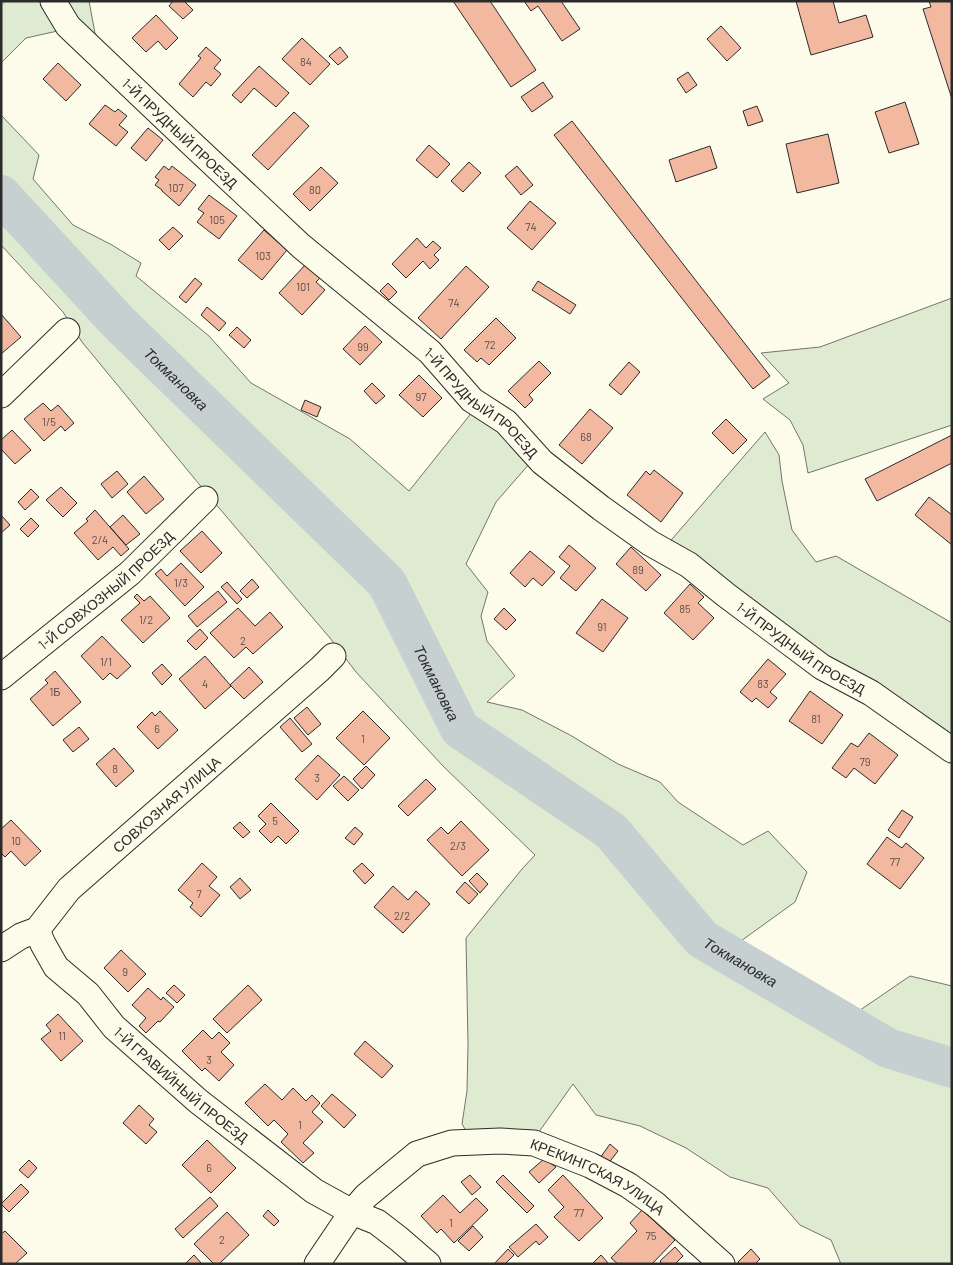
<svg xmlns="http://www.w3.org/2000/svg" width="953" height="1265" viewBox="0 0 953 1265" font-family="Barlow,sans-serif">
	<rect width="100%" height="100%" fill="#fdfbea"/>
	<path fill="#deebd1" stroke="#74746e" d="M1 1H44L62 30 26 38 1 63Z
		M62 1H89L97 44Z
		M1 115 39 155 33 179 73 225 112 245 141 263 136 276 209 336 251 383 350 439 409 491 473 411 488 418 530 463 496 502 466 564 488 592 481 616 487 641 515 676 487 702 522 710 570 735 618 764 660 782 678 802 743 845 768 831 807 872 795 902 734 946 850 1017 910 976 952 986V1264H841L831 1240 800 1225 768 1188 730 1177 686 1148 640 1126 596 1115 573 1084 536 1136 468 1134 462 1124 467 1091 468 1044 466 938 522 869 535 855 443 766 356 672 330 638 208 495 82 342 63 312 1 245Z
		M952 298V425L808 473 803 445 790 420 763 399 789 383 761 353 820 347Z
		M765 432 779 455 782 481 792 530 816 562 836 556 952 623V744L842 671 666 546Z"/>
	<g fill="none" stroke-linecap="round" stroke-linejoin="round">
		<path stroke="#c7d0d0" stroke-width="7" d="M1 1H2"/>
		<path stroke="#c7d0d0" stroke-width="40" id="s1" d="M1 195 118 322 387 583 460 729 611 831 702 939 888 1048 952 1068"/>
	</g>
	<path fill="#f2b8a0" stroke="#2b2b2b" d="M173 1H184L193 10 183 19 169 6Z
		M453 1H490L536 70 511 87Z
		M524 1H561L580 29 562 41 538 6 531 11Z
		M796 1H833L839 23 866 15 873 37 811 55Z
		M929 1H952V99L923 9 931 7Z
		M156 15 178 38 166 50 158 41 146 52 132 38Z
		M721 26 741 48 727 61 707 39Z
		M302 38 330 64 310 85 282 59Z
		M206 47 221 60 214 68 221 74 211 86 206 82 193 97 179 84 201 58 198 56Z
		M340 47 348 57 338 65 329 56Z
		M58 63 81 85 66 101 43 79Z
		M259 66 289 93 276 107 254 88 241 103 232 95Z
		M688 72 697 85 686 93 677 79Z
		M543 82 553 97 532 112 521 97Z
		M905 102 919 144 889 153 875 112Z
		M105 105 115 112 118 109 127 116 119 125 128 132 116 146 89 124Z
		M757 106 763 121 748 126 743 111Z
		M294 112 309 126 268 170 252 155Z
		M572 121 770 376 753 389 554 135Z
		M148 128 163 140 146 161 131 148Z
		M828 134 839 183 797 193 786 144Z
		M429 145 450 164 437 178 416 160Z
		M710 146 717 168 676 182 669 160Z
		M469 162 481 173 463 192 451 181Z
		M164 166 169 170 172 166 196 185 179 206 162 191V190L155 185 159 180 155 177Z
		M517 166 533 185 521 195 505 176Z
		M321 167 338 183 310 211 293 194Z
		M209 195 237 216 219 239 197 222 204 213 198 209Z
		M530 201 556 223 532 250 507 228Z
		M173 227 183 236 169 250 159 240Z
		M264 230 287 250 262 280 238 260Z
		M417 238 426 248 433 241 441 248 434 255 439 260 430 269 423 261 406 278 392 264Z
		M307 263 322 276 316 282 325 290 302 315 279 293Z
		M466 266 489 287 441 339 418 318Z
		M195 278 202 284 186 303 179 297Z
		M538 281 576 305 570 314 532 290Z
		M388 283 397 292 389 300 380 291Z
		M207 307 226 323 219 331 201 315Z
		M1 314 21 337 1 354Z
		M496 318 516 338 489 365 481 358 477 362 464 350Z
		M365 326 382 342 360 365 343 349Z
		M237 327 251 340 244 348 229 335Z
		M539 361 551 373 529 395 533 400 525 408 508 391Z
		M629 362 640 372 621 395 609 385Z
		M419 375 442 398 423 417 399 395Z
		M372 383 385 396 376 404 364 391Z
		M305 400 321 407 317 417 301 410Z
		M43 403 51 411 58 405 74 423 65 431 61 426 44 441 24 419Z
		M590 409 613 428 582 464 559 445Z
		M726 419 747 440 733 454 712 433Z
		M12 430 31 450 15 464 1 449V440Z
		M952 435V463L877 501 865 479Z
		M654 470 683 493 661 522 627 495 646 471 650 475Z
		M117 471 128 484 112 498 101 484Z
		M144 476 164 499 146 514 127 492Z
		M61 487 77 503 63 517 46 500Z
		M31 489 39 497 25 510 18 502Z
		M929 497 952 515V545L915 515Z
		M95 510 129 549 121 556 113 547 98 560 74 533 88 521 86 519Z
		M1 515 10 525 1 533Z
		M123 515 140 534 126 545 110 527Z
		M31 518 39 526 28 537 20 529Z
		M202 531 222 553 201 573 180 551Z
		M569 545 596 568 576 591 560 578 570 566 559 557Z
		M631 547 661 575 646 591 616 564Z
		M530 551 555 572 542 586 533 578 525 587 510 573Z
		M181 563 204 587 185 606 155 574 161 569 167 576Z
		M252 579 259 587 247 598 240 591Z
		M227 582 242 599 237 604 221 587Z
		M690 584 704 597 698 603 714 618 693 640 664 613Z
		M218 591 227 602 197 627 188 616Z
		M137 594 144 601 150 596 170 618 143 643 121 620 140 603 134 597Z
		M602 599 628 618 603 652 576 633Z
		M238 608 255 626 270 612 283 627 253 654 246 647 234 658 210 633Z
		M504 608 516 620 506 630 494 619Z
		M200 629 208 638 196 650 187 641Z
		M102 636 131 666 117 679 110 673 103 680 81 656Z
		M205 656 231 686 205 709 179 679Z
		M768 659 786 674 770 692 777 698 768 708 756 698 752 702 740 692Z
		M162 664 172 675 162 685 152 673Z
		M249 667 263 682 244 699 230 685Z
		M55 671 81 702 53 726 30 699 48 683 45 680Z
		M810 691 843 715 822 744 789 721Z
		M307 707 321 724 308 735 294 718Z
		M160 711 178 730 158 749 137 727 152 712 155 716Z
		M363 711 390 738 364 765 336 738Z
		M290 718 312 744 302 752 280 727Z
		M79 727 89 739 73 752 63 740Z
		M869 733 898 755 875 784 854 768 846 778 832 768 851 743 858 747Z
		M114 748 134 771 116 787 96 764Z
		M318 755 340 775 317 800 295 779Z
		M366 766 375 775 362 789 353 779Z
		M344 776 359 790 348 801 333 786Z
		M426 779 436 789 408 816 398 806Z
		M271 803 299 831 286 844 278 836 271 843 259 831 266 824 258 816Z
		M902 810 913 817 899 838 888 830Z
		M11 820 41 851 25 866 11 851 5 857 1 853V829Z
		M461 821 489 850 462 876 427 840 441 827 448 834Z
		M240 822 250 832 243 838 233 828Z
		M355 827 363 834 354 845 345 838Z
		M887 837 902 848 906 843 924 858 900 889 867 864Z
		M202 863 217 877 209 886 220 895 201 917 190 907 193 903 178 890Z
		M362 863 374 875 365 884 353 871Z
		M477 873 488 884 480 893 469 881Z
		M240 878 251 890 240 899 230 887Z
		M465 882 478 894 469 904 456 892Z
		M393 886 408 900 416 891 430 904 403 933 374 907Z
		M121 950 146 974 128 992 104 968Z
		M174 985 185 995 177 1003 166 993Z
		M248 985 262 1000 227 1033 213 1019Z
		M148 988 161 1000 163 997 174 1007 160 1022 158 1021 146 1033 139 1026 146 1018 132 1005Z
		M58 1014 83 1041 61 1061 41 1039 51 1031 46 1025Z
		M203 1030 212 1039 219 1032 230 1043 221 1052 234 1065 219 1081 205 1068 202 1071 182 1051Z
		M365 1041 393 1066 382 1078 354 1054Z
		M265 1084 282 1100 293 1088 306 1101 312 1095 320 1103 312 1112 323 1122 303 1143 314 1153 303 1163 281 1142 288 1134 274 1120 268 1126 245 1103Z
		M332 1094 356 1115 344 1128 321 1106Z
		M139 1105 154 1119 149 1125 157 1132 146 1144 123 1123Z
		M207 1140 236 1168 211 1193 182 1165Z
		M610 1144 618 1151 608 1164 600 1158Z
		M544 1159 556 1167 539 1183 529 1172Z
		M29 1160 37 1168 28 1178 19 1170Z
		M470 1175 481 1187 472 1195 461 1182Z
		M503 1175 534 1206 527 1213 496 1182Z
		M563 1175 603 1218 579 1241 554 1217 564 1207 548 1190Z
		M21 1184 29 1192 9 1212 1 1204Z
		M443 1195 460 1213 476 1198 488 1210 454 1243 441 1229 437 1233 421 1216Z
		M210 1197 218 1206 183 1238 175 1229Z
		M268 1210 279 1221 274 1226 263 1216Z
		M642 1210 675 1240 652 1264H618L611 1258 637 1231 630 1223Z
		M227 1212 249 1235 219 1264H214L194 1244Z
		M536 1224 548 1237 539 1245 536 1241 518 1257 509 1247Z
		M473 1226 483 1237 469 1251 458 1241Z
		M5 1231 27 1253 15 1264H1V1234Z
		M675 1247 683 1256 675 1264H662L660 1261Z
		M508 1249 514 1255 505 1264H494Z
		M751 1249 760 1259 755 1264H739L738 1262Z
		M194 1255 202 1264H185Z
		M601 1255 609 1264H592Z"/>
	<g fill="none" stroke-linecap="round" stroke-linejoin="round">
		<g stroke="#2b2b2b" stroke-width="27">
			<g id="minor">
				<path id="s2" d="M53 1 68 26 191 143 301 246 430 352 472 400 506 422 542 462 601 508 650 543 689 565 726 595 822 667 871 693 952 750"/>
				<path d="M1 395 67 331"/>
				<path id="s3" d="M1 677 130 573 205 499"/>
				<path id="s4" d="M37 930 43 944 56 967 88 994 114 1027 198 1101 314 1191 352 1212 377 1222 399 1239 428 1264"/>
				<path id="s5" d="M1 949 21 936 37 930 69 889 320 669 333 656"/>
				<path id="s6" d="M317 1264 352 1212 366 1196 417 1154 452 1143 500 1141 534 1143 590 1165 628 1185 655 1204 722 1264"/>
			</g>
		</g>
		<use href="#minor" stroke="#fdfbea" stroke-width="25"/>
	</g>
	<g text-anchor="middle" dominant-baseline="central" stroke-width="4" stroke-linejoin="round" paint-order="stroke">
		<g font-size="11" fill="#5d4e48">
			<text x="306" y="61">84</text>
			<text x="176" y="187">107</text>
			<text x="315" y="189">80</text>
			<text x="217" y="219">105</text>
			<text x="531" y="226">74</text>
			<text x="263" y="255">103</text>
			<text x="303" y="286">101</text>
			<text x="454" y="302">74</text>
			<text x="490" y="344">72</text>
			<text x="363" y="346">99</text>
			<text x="421" y="396">97</text>
			<text x="49" y="421">1/5</text>
			<text x="586" y="436">68</text>
			<text x="100" y="539">2/4</text>
			<text x="638" y="569">89</text>
			<text x="181" y="582">1/3</text>
			<text x="685" y="608">85</text>
			<text x="146" y="619">1/2</text>
			<text x="602" y="626">91</text>
			<text x="243" y="640">2</text>
			<text x="106" y="661">1/1</text>
			<text x="205" y="683">4</text>
			<text x="763" y="683">83</text>
			<text x="55" y="691">1Б</text>
			<text x="816" y="718">81</text>
			<text x="157" y="728">6</text>
			<text x="363" y="738">1</text>
			<text x="865" y="761">79</text>
			<text x="115" y="768">8</text>
			<text x="317" y="777">3</text>
			<text x="275" y="820">5</text>
			<text x="16" y="840">10</text>
			<text x="458" y="845">2/3</text>
			<text x="895" y="861">77</text>
			<text x="199" y="893">7</text>
			<text x="402" y="915">2/2</text>
			<text x="125" y="971">9</text>
			<text x="62" y="1035">11</text>
			<text x="209" y="1059">3</text>
			<text x="300" y="1124">1</text>
			<text x="209" y="1167">6</text>
			<text x="579" y="1212">77</text>
			<text x="451" y="1222">1</text>
			<text x="651" y="1235">75</text>
			<text x="222" y="1239">2</text>
		</g>
		<g font-size="14" fill="#2b2b2b" stroke="#fdfbea">
			<text stroke="none"><textPath href="#s2" startOffset="184">1-Й ПРУДНЫЙ ПРОЕЗД</textPath></text>
			<text stroke="none"><textPath href="#s2" startOffset="589">1-Й ПРУДНЫЙ ПРОЕЗД</textPath></text>
			<text stroke="none"><textPath href="#s3" startOffset="136">1-Й СОВХОЗНЫЙ ПРОЕЗД</textPath></text>
			<text stroke="none"><textPath href="#s2" startOffset="994">1-Й ПРУДНЫЙ ПРОЕЗД</textPath></text>
			<text stroke="none"><textPath href="#s5" startOffset="222">СОВХОЗНАЯ УЛИЦА</textPath></text>
			<text stroke="none"><textPath href="#s4" startOffset="214">1-Й ГРАВИЙНЫЙ ПРОЕЗД</textPath></text>
			<text stroke="none"><textPath href="#s6" startOffset="341">КРЕКИНГСКАЯ УЛИЦА</textPath></text>
		</g>
		<g font-size="15" font-style="italic" fill="#2b2b2b" stroke="#fdfbea">
			<text stroke="none"><textPath href="#s1" startOffset="254">Токмановка</textPath></text>
			<text stroke="none"><textPath href="#s1" startOffset="659">Токмановка</textPath></text>
			<text stroke="none"><textPath href="#s1" startOffset="1079">Токмановка</textPath></text>
		</g>
	</g>
	<rect width="953" height="1265" fill="none" stroke="#2b2b2b" stroke-width="5"/>
</svg>
